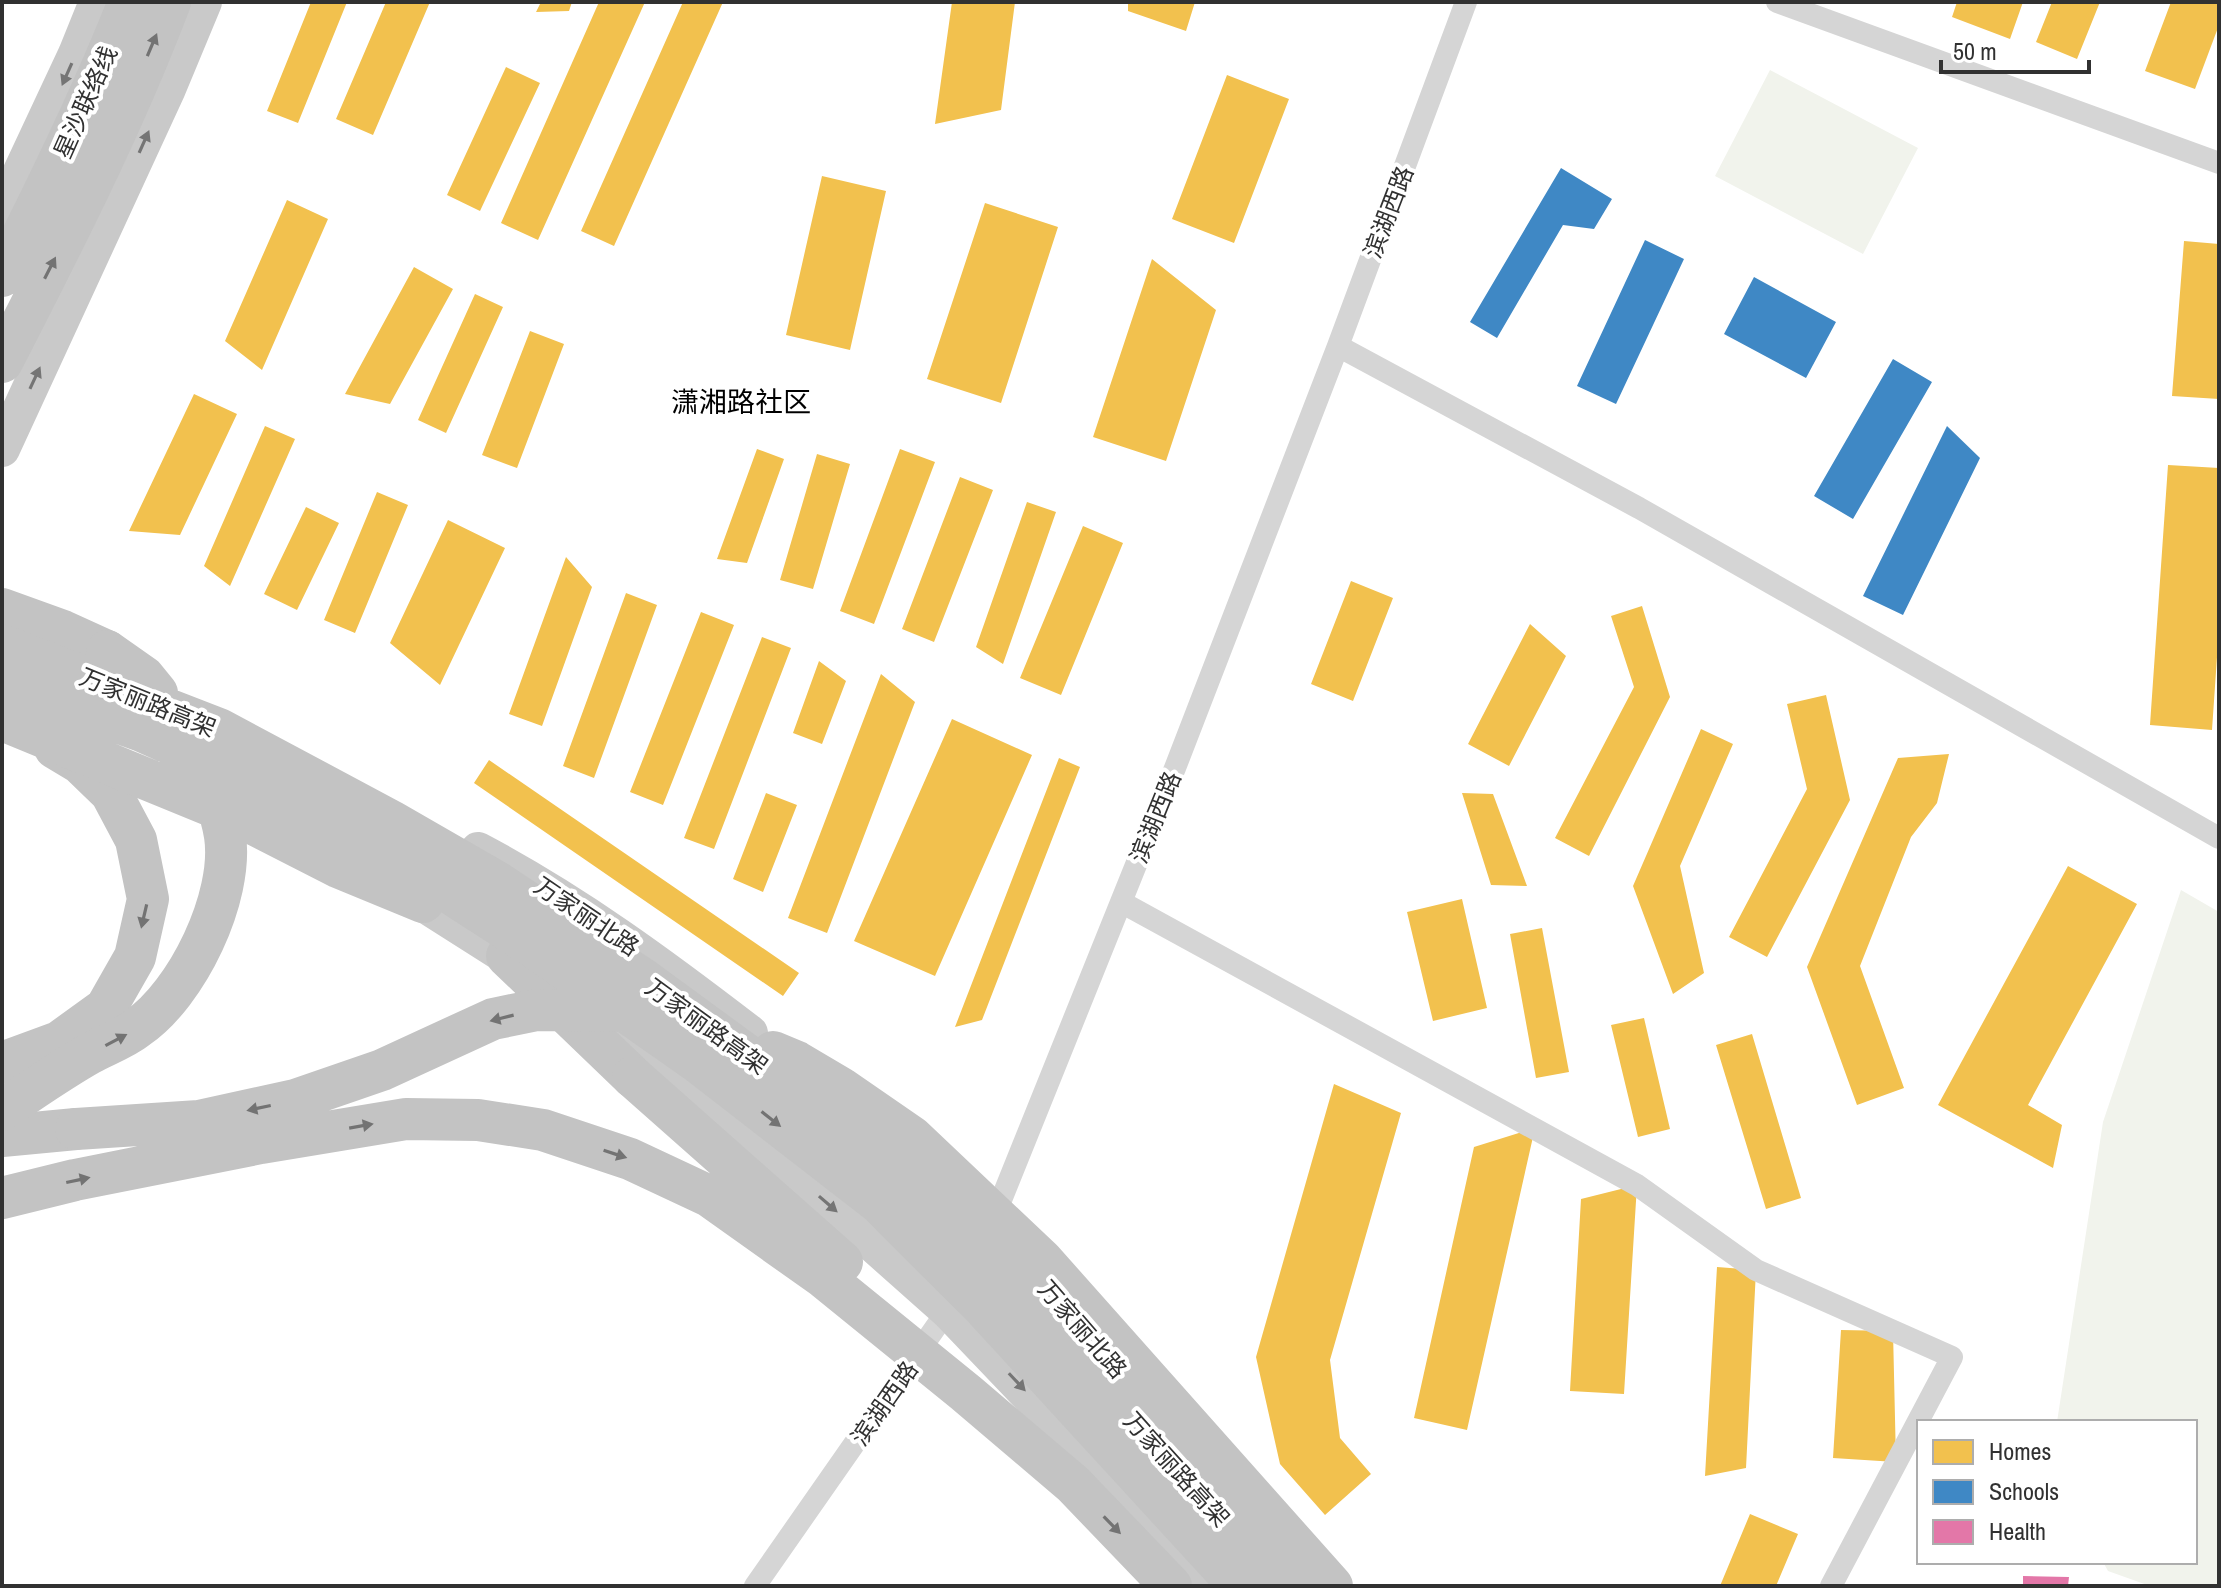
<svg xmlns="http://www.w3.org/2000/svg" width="2221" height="1588" viewBox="0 0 2221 1588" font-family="'Archivo Narrow','Noto Sans SC',sans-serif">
	<rect width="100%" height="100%" fill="#fff"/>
	<path fill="#f1f3ec" d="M1770 70 1918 148 1863 254 1715 176Z
		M2181 890 2219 912V1586H2150L2108 1571 2103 1562H2195V1422H2057L2103 1122Z"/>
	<path fill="#f2c14e" d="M311 2H347L298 123 267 111Z
		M386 2H430L373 135 336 119Z
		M541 2H572L569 11 536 12Z
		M599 2H645L538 240 501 223Z
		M683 2H723L614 246 581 231Z
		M952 2H1015L1001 110 935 124Z
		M1128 2H1195L1186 31 1128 11Z
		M1957 2H2023L2010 39 1952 17Z
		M2052 2H2100L2077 59 2036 42Z
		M2171 2H2219V25L2195 89 2145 71Z
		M506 67 540 83 480 211 447 195Z
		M1227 75 1289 99 1234 243 1172 219Z
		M822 176 886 191 850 350 786 335Z
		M287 200 328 219 262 370 225 341Z
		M985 203 1058 227 1001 403 927 379Z
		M2184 241 2219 244V399L2172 396Z
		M1152 259 1216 310 1166 461 1093 437Z
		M414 267 453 289 390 404 345 394Z
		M475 294 503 307 446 433 418 420Z
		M530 331 564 344 517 468 482 455Z
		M194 394 237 414 180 535 129 531Z
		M265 426 295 439 230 586 204 566Z
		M757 449 784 459 747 563 717 559Z
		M900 449 935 462 874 624 840 611Z
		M817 454 850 464 813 589 780 580Z
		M2168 465 2219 468V628L2212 730 2150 725Z
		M960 477 993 490 934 642 902 629Z
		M377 492 408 505 355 633 324 620Z
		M1027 502 1056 512 1003 664 976 647Z
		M306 507 339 523 297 610 264 594Z
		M448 520 505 548 440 685 390 643Z
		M1083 526 1123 543 1061 695 1020 678Z
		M566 557 592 587 542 726 509 714Z
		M1351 581 1393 598 1353 701 1311 684Z
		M626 593 657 605 594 778 563 766Z
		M1642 606 1670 697 1589 856 1555 838 1634 687 1611 616Z
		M701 612 734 625 663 805 630 792Z
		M1530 624 1566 656 1509 766 1468 744Z
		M762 637 791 648 714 849 684 838Z
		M819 661 846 681 822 744 793 733Z
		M881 674 915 702 827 933 788 918Z
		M1826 695 1850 800 1767 957 1729 937 1807 789 1787 704Z
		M952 719 1032 755 935 976 854 941Z
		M1701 729 1733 744 1680 866 1704 973 1673 994 1633 886Z
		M1949 754 1937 803 1911 837 1860 966 1904 1088 1857 1105 1807 967 1898 758Z
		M1059 758 1080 767 982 1020 955 1027Z
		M489 760 799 973 783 996 474 783Z
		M766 793 797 805 763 892 733 879Z
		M1462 793 1493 794 1527 886 1491 885Z
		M2068 866 2137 904 2028 1105 2062 1125 2053 1168 1938 1105Z
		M1462 899 1487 1008 1433 1021 1407 912Z
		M1542 928 1569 1072 1536 1078 1510 934Z
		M1644 1018 1670 1129 1638 1137 1611 1025Z
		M1752 1034 1801 1198 1766 1209 1716 1045Z
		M1334 1084 1401 1113 1330 1360 1340 1438 1371 1474 1325 1515 1280 1464 1256 1357Z
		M1535 1128 1467 1430 1414 1418 1474 1147Z
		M1637 1185 1624 1394 1570 1391 1581 1199Z
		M1717 1267 1756 1270 1746 1468 1705 1476Z
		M1841 1330 1893 1331 1896 1462 1833 1458Z
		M1750 1514 1798 1534 1776 1586H1720Z"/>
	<path fill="#3f88c5" d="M1561 168 1612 199 1594 229 1563 225 1497 338 1470 322Z
		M1645 240 1684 259 1616 404 1577 386Z
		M1754 277 1836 322 1806 378 1724 334Z
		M1893 359 1932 382 1853 519 1814 496Z
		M1947 426 1980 458 1903 615 1863 596Z"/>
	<path fill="#e377a8" d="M2023 1576 2069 1577 2068 1586H2023Z"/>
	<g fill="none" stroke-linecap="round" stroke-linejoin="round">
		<path stroke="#d5d5d5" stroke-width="22" d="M1777 2 2219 163
			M1338 346 1639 508 2219 838
			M1121 902 1637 1185 1756 1270 1952 1357 1831 1586
			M993 1220 1175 768 1338 346 1466 2
			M755 1586 954 1301"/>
		<path stroke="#c9c9c9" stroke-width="36" d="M2 212 76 54 97 2
			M2 449 167 91 204 2
			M478 850C575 901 663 966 750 1033
			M400 889 529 971
			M583 1010 673 1073 833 1209 949 1312 1210 1586"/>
		<path stroke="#c3c3c3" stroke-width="42" d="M2 276C48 186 92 96 129 2
			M2 362C62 245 123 126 170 2
			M2 609 63 631 107 651
			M507 956 633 1077
			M2 1063 59 1042 106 1008 135 957 148 899 136 840 111 793 80 763 55 748
			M2 1136 76 1129"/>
		<path stroke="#c3c3c3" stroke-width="42" d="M2 645 219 729 391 821 497 882 643 979 762 1066 909 1185 1007 1279 1282 1586
			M107 651 144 677 157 693
			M2 680 142 731 252 780 419 873 532 946 696 1061 879 1203 985 1309 1239 1586
			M2 720 244 819 338 867 423 902
			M773 1052 797 1062 841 1088 912 1137 1042 1260 1332 1586
			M633 1077 842 1262
			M2 1110C31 1091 59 1071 89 1054 105 1045 123 1039 137 1028 187 994 234 897 225 836 220 804 205 774 192 745
			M76 1129 199 1121 295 1100 382 1070 493 1019 537 1010 630 1011
			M2 1198 75 1180 261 1143 406 1119 478 1120 543 1130 630 1159 709 1196 823 1277 966 1393 1073 1484 1171 1586"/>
	</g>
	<defs><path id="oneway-solid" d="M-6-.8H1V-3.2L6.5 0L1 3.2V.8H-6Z" transform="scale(2)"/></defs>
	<g fill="#737373">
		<use href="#oneway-solid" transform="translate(152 45) rotate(-67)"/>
		<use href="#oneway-solid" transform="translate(50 268) rotate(-63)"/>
		<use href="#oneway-solid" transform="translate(144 916) rotate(103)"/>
		<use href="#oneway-solid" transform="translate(502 1018) rotate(166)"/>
		<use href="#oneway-solid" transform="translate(116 1040) rotate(-28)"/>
		<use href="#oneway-solid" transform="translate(259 1108) rotate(168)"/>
		<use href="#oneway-solid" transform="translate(771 1119) rotate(38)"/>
		<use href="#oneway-solid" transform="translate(361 1126) rotate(-10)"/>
		<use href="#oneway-solid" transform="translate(615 1154) rotate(18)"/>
		<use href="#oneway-solid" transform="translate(78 1180) rotate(-12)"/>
		<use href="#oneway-solid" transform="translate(1112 1525) rotate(46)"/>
	</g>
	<g fill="#757575">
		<use href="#oneway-solid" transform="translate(67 74) rotate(114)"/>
		<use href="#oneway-solid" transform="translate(144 142) rotate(-66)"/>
		<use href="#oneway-solid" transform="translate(35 378) rotate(-65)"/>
		<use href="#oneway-solid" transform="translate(828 1204) rotate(41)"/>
		<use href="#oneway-solid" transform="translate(1017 1382) rotate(47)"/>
	</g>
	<g text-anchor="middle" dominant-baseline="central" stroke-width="8" stroke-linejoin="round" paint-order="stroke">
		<g font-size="24" fill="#313131" stroke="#fff">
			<text transform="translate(85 102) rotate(-66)">星沙联络线</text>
			<text transform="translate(1388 212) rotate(-69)">滨湖西路</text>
			<text transform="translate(148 702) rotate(22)">万家丽路高架</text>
			<text transform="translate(1155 817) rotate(-68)">滨湖西路</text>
			<text transform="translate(587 916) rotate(34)">万家丽北路</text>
			<text transform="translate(707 1026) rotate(36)">万家丽路高架</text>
			<text transform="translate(1083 1329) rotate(49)">万家丽北路</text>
			<text transform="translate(884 1403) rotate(-55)">滨湖西路</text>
			<text transform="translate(1177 1469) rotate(48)">万家丽路高架</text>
		</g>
		<g font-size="28" fill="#000" stroke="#fff">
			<text x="741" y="402">潇湘路社区</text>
		</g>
	</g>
	<rect width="2221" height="1588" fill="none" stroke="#313131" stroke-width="8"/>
	<rect x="1917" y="1420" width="280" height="144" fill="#ffffff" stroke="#adadad" stroke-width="2"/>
	<rect x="1933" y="1440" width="40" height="24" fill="#f2c14e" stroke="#adadad" stroke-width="2"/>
	<text x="1989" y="1460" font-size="24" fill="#313131">Homes</text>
	<rect x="1933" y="1480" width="40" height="24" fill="#3f88c5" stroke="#adadad" stroke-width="2"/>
	<text x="1989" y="1500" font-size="24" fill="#313131">Schools</text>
	<rect x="1933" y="1520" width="40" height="24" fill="#e377a8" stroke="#adadad" stroke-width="2"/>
	<text x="1989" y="1540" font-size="24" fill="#313131">Health</text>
	<path d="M1941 60v12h148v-12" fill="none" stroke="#313131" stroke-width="4"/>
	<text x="1953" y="60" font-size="24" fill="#313131" stroke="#ffffff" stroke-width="6" paint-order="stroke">50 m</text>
</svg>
